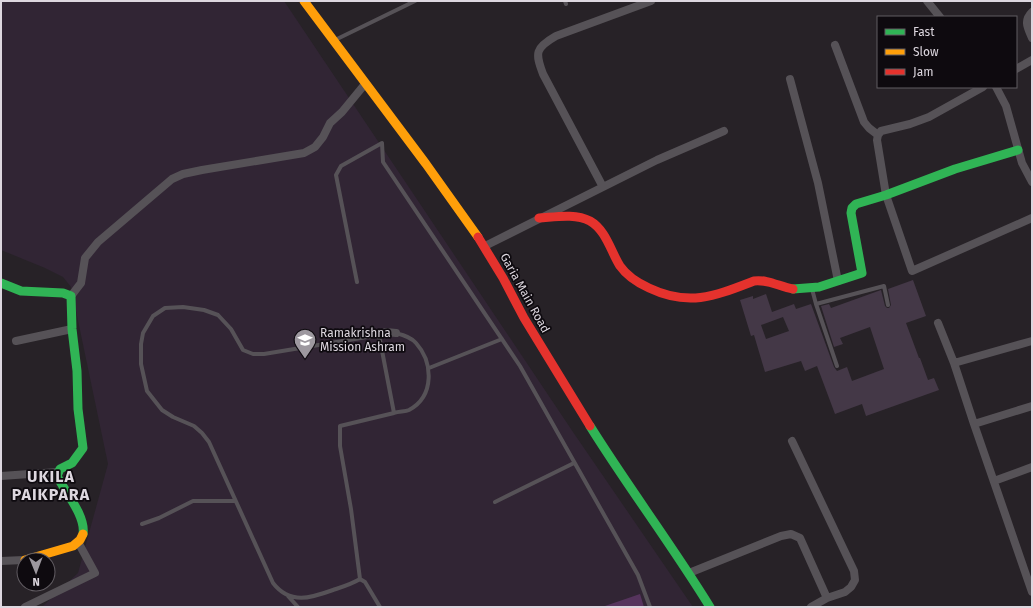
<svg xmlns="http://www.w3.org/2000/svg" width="1033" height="608" viewBox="0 0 1033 608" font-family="'Fira Sans',sans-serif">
	<rect width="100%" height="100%" fill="#272227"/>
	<path fill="#312534" d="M1 1H284L573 432 693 607H42L78 573 108 464 71 287 63 277 45 268 1 250Z"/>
	<path fill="#56345d" d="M640 594 644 607H602Z"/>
	<path fill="#443847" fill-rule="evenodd" d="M913 280 926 316 906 323 919 358H920L928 380 934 378 939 390 866 416 862 404 835 414 817 366 805 371 801 361 765 372 754 335 751 336 740 300 753 296V299L766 294 772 312 794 304 796 309 811 304 834 367 837 371 847 367 852 381 884 369 870 327 840 338 843 344 834 347 821 306 829 304 831 308 881 290 885 306 887 308H889L891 305 888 289ZM783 317 789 331 766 339 761 325Z"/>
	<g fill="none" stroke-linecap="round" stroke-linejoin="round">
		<path stroke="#565257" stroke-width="4" d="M565 1 566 4
			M335 40 415 1
			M357 282 336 175 341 166 382 143 383 162 520 366 638 575 650 607
			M812 289 816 304 884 286 888 305
			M816 304 837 366
			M429 368 502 339
			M495 502 574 463
			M142 524 159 518 193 501H235
			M360 579 351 509 340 446V426L394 413
			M288 596 298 607
			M380 607 365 582 360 579C352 584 342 587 333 590 311 598 290 605 273 583L209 442 202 433 194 426 173 417 162 410 147 391 141 364V344L143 333 153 316 165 308 183 307 204 310 218 315 231 329 243 350 253 354H264L379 335 394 413C399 411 405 412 409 410 435 396 433 362 416 343 411 337 403 335 396 333"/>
		<path stroke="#565257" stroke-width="8" d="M927 1 940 17
			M1032 12C1023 21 1028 28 1032 38
			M835 45 864 122 869 128 878 135
			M1016 69 1032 60
			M790 79 818 183 838 281
			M983 87 929 117 910 124 881 131 878 135 877 140 886 195 912 271 1032 218
			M996 87 1006 106 1022 163 1032 182
			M603 187 543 74C535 53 535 48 556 36L651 1
			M485 246 657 160 724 131
			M71 296 81 283 85 258 98 242 172 179 183 174 202 170 304 153 315 147 323 137 330 123 342 112 365 84
			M938 323 954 363 974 424
			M379 335 386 332 396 333
			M16 341 72 329
			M954 363 1032 341
			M1032 406 974 424 1032 592
			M792 441 854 571 855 580 851 587 845 592 827 598 811 607
			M1 476 58 472
			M994 481 1032 467
			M1 561 24 560
			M689 573 781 536 791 534 800 538 827 598
			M25 607 95 573 78 542"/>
		<path stroke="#30b455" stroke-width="9" d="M1 283 21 291 63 293 71 296 72 329 77 371 78 409 83 448 72 463 60 469 57 476C65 492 86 516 83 534
			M793 289 819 287 862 273 851 213 852 208 856 204 886 195 955 169 1018 150
			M590 426C628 487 672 545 710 607"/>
		<path stroke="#ff9f0a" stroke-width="9" d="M304 1 426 164 478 237
			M25 560 73 546 80 540 83 534"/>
		<path stroke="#e5322d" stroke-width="9" d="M539 218C555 217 575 213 590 221 606 230 611 252 620 266 627 276 638 283 649 288 689 307 715 296 754 281 768 279 780 287 793 289
			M478 237 503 278 524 318 590 426"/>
	</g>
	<defs>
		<g id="school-pin" transform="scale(1.15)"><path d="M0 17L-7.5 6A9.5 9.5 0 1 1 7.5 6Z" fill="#9d989f" stroke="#0e0a0f"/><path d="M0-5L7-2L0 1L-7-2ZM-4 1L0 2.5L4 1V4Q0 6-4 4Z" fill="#fff"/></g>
	</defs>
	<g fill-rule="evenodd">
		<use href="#school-pin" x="305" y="340"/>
	</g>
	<g text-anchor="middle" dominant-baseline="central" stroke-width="3.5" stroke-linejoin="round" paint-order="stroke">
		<g font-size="12" fill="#ddd7df" stroke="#0e0a0f">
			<text transform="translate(525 293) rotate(61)">Garia Main Road</text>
		</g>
		<g font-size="12" fill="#ddd7df" stroke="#0e0a0f" text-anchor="start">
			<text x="320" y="333">Ramakrishna<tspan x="320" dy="14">Mission Ashram</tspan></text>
		</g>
		<g font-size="16" font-weight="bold" letter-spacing="1" fill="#ddd7df" stroke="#0e0a0f">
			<text x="51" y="476">UKILA<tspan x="51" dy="18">PAIKPARA</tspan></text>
		</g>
	</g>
	<rect width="1033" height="608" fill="none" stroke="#ddd7df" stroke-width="4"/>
	<rect x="877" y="16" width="140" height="72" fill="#0e0a0f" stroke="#615c62"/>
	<rect x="885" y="29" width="20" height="6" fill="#30b455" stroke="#615c62"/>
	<text x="913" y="36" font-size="12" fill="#ddd7df">Fast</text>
	<rect x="885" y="49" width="20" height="6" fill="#ff9f0a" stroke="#615c62"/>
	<text x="913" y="56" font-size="12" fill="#ddd7df">Slow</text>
	<rect x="885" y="69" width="20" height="6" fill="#e5322d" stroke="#615c62"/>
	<text x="913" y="76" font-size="12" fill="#ddd7df">Jam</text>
	<g transform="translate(36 572) rotate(179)"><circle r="19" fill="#0e0a0f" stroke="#615c62"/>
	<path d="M0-3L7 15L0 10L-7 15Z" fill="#9d989f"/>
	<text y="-6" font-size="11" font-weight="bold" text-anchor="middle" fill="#ddd7df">N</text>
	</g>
</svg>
